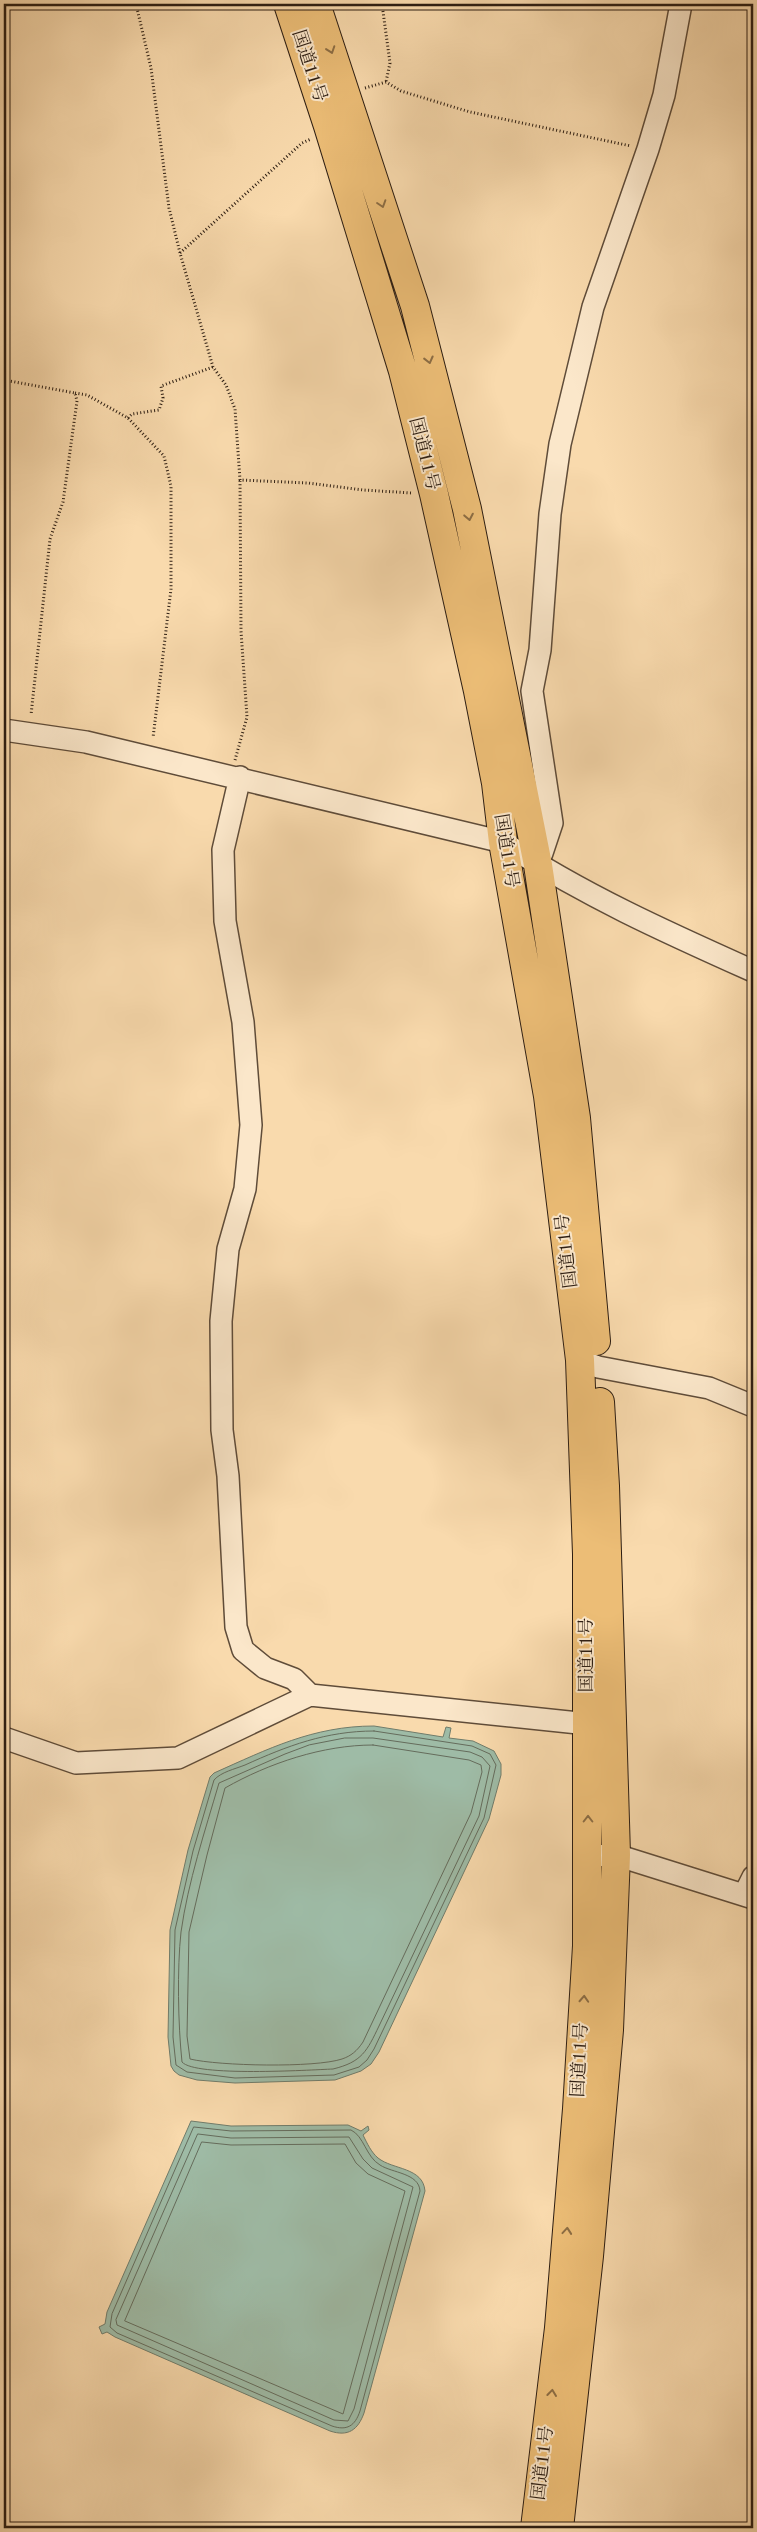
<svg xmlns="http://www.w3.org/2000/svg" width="757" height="2532" viewBox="0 0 757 2532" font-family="'Old Standard TT','Noto Serif JP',serif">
	<rect width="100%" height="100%" fill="#f9daad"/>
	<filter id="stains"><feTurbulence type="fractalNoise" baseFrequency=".004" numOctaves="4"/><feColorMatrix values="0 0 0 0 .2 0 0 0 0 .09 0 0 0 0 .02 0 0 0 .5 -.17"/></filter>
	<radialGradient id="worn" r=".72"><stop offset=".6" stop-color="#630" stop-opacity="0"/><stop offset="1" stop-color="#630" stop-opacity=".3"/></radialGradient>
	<path fill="#9ebba6" stroke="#707c6b" d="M374 1726 443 1737 446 1727 451 1728 449 1738 473 1741 494 1751 501 1764V1775L489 1819 379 2052 371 2064 361 2071 335 2080 235 2083 197 2080 179 2075 174 2071 171 2066 168 2037 170 1930 188 1850 210 1777 214 1773C268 1749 313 1726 374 1726Z
		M191 2121 231 2126 348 2125 361 2131 368 2126 369 2130 363 2135C367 2143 371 2152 378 2158 393 2170 423 2167 425 2191L364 2413C358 2430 348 2437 330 2431L115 2337 107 2332 102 2334 99 2327 105 2324 107 2312Z"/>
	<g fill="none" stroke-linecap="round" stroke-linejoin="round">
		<path stroke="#656c5c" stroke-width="1" d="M374 1731 472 1746 490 1754 496 1765 484 1818 374 2049 367 2060 359 2067 334 2075 235 2078 187 2072 176 2065 173 2037 175 1930 193 1851 214 1780C221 1772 235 1769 245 1765 287 1746 326 1731 374 1731Z
			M345 1738H373L470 1752 482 1757 490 1766 479 1816 379 2026C367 2051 362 2062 333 2069 309 2070 195 2077 182 2062 178 2024 177 1969 181 1932 188 1882 205 1831 219 1783L285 1754 309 1745Z
			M373 1745 469 1760 481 1765 482 1772 471 1813 363 2042C357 2051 351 2056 342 2059 315 2068 219 2066 190 2059L187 2036 189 1932 207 1855 225 1788C269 1763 323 1745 373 1745Z
			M194 2127 231 2131 351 2130C364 2136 366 2157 380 2165 392 2173 419 2173 420 2191L360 2411C355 2426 347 2431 332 2426L117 2333 110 2327 112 2314Z
			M198 2134 231 2138 349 2137 363 2159 372 2168 413 2187 354 2409 348 2421 334 2420 117 2325 116 2320Z
			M202 2142 231 2145 345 2144 356 2163 368 2174 405 2191 343 2414 125 2321Z"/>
		<g stroke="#5f4c39" stroke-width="24">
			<path id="minor" d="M4 730 86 742 503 842C581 894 668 933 753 971
				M240 777 223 850 225 921 243 1022 251 1125 245 1189 228 1249 221 1321 222 1430 228 1476 236 1627 243 1650 265 1668 294 1679 310 1695
				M538 865 552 823 532 691 540 650 550 514 560 444 593 307 648 149 664 95 681 4
				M580 1360 598 1367 709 1388 753 1406
				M4 1738 76 1763 178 1758 310 1695 588 1724
				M589 1856 616 1855 753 1898
				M744 1895 753 1877"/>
		</g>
		<g stroke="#2c1d12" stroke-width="30">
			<path id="highway" d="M288 4 328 126 403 371 434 494 478 691 496 783 503 842 548 1096 580 1360 587 1554V1946L577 2109 559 2328 535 2528
				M316 4 415 306 467 509 538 865 576 1118 596 1341
				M559 2528 589 2256 609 2030 616 1855 605 1486 600 1402"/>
		</g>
		<path stroke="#2c1d12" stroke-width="3" stroke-dasharray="1 2.5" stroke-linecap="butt" d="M136 4 151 68 169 208 180 253 213 367 226 385 235 409 240 480 308 483 363 490 412 493
			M382 4 390 63 386 82
			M365 88 386 82 401 91 470 112 631 146
			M180 253 302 143 311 139
			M4 380 75 393 77 401 63 502 50 539 31 715
			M75 393 87 395 128 418 164 456 171 486V589L153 738
			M128 418 132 414 159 410 163 398 161 386 213 367
			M235 760 247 717 241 631 240 481"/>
		<use href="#minor" stroke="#fbe7ca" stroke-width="21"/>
		<use href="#highway" stroke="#ecbd76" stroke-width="28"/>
	</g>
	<defs><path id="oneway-chevron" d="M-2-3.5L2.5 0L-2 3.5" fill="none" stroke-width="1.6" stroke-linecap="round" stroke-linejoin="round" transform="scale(1.25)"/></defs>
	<g stroke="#8c6d44">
		<use href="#oneway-chevron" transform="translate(331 50) rotate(71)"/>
		<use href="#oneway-chevron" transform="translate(382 204) rotate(72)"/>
		<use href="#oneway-chevron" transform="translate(429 360) rotate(76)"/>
		<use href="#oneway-chevron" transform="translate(469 517) rotate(79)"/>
		<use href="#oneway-chevron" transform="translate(588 1819) rotate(-90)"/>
		<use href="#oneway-chevron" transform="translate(584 1999) rotate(-87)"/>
		<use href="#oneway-chevron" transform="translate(567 2231) rotate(-85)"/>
		<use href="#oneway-chevron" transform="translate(552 2393) rotate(-83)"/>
	</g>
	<g text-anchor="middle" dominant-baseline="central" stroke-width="4" stroke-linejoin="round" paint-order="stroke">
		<g font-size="18" fill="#2c1d12" stroke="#fbe7ca">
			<text transform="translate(309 66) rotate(72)">国道11号</text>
			<text transform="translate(424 454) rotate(76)">国道11号</text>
			<text transform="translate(506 851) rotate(81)">国道11号</text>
			<text transform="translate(567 1251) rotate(-97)">国道11号</text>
			<text transform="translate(587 1655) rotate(-90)">国道11号</text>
			<text transform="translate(580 2060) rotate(-87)">国道11号</text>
			<text transform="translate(543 2463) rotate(-83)">国道11号</text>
		</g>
	</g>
	<rect width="757" height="2532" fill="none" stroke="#f9daad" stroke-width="20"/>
	<rect x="5" y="5" width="747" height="2522" fill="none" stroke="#2c1d12" stroke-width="2.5"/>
	<rect x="10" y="10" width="737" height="2512" fill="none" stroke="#2c1d12"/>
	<rect width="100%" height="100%" filter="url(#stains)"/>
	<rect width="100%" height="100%" fill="url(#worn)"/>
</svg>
